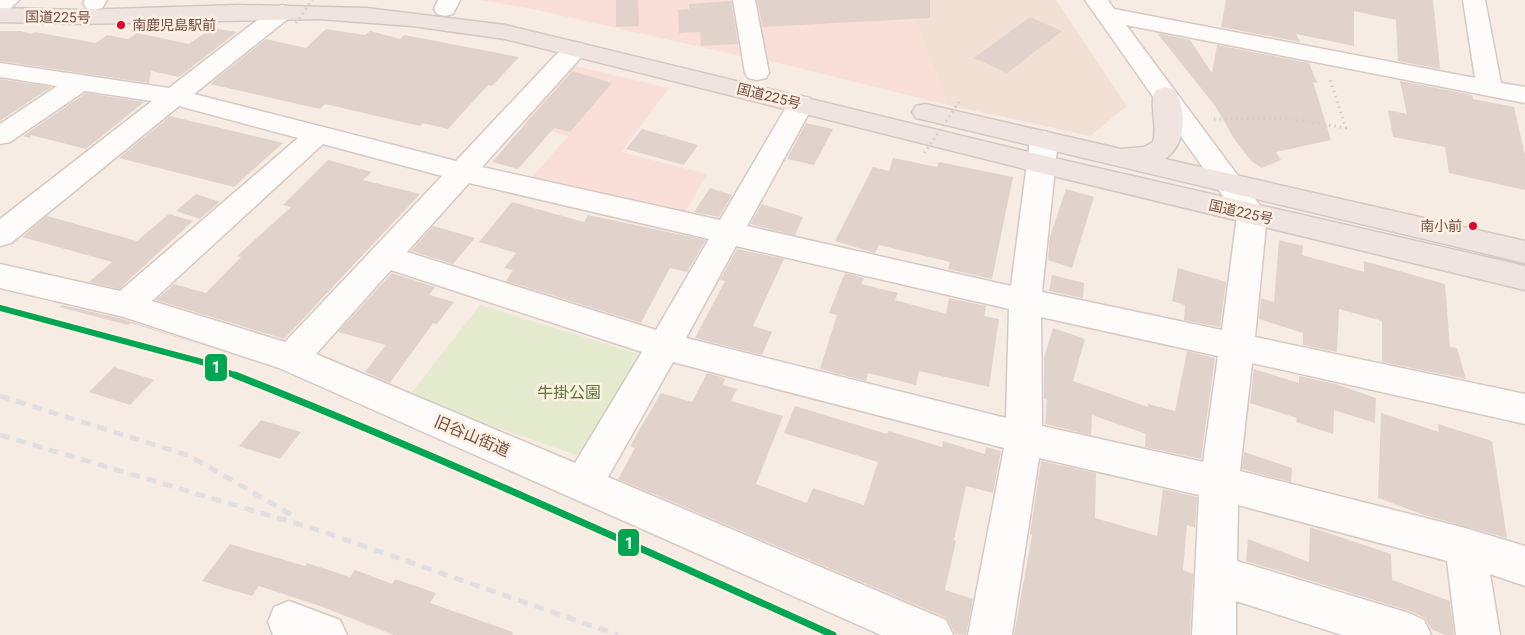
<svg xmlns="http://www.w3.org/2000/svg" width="1525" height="635" viewBox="0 0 1525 635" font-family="Roboto,'Noto Sans JP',sans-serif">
	<rect width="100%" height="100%" fill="#f6ece4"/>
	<path fill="#f2e0d4" d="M908 0H1056L1127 106 1090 136 948 105Z"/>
	<path fill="#fadfd9" d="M478 0H735L745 57 528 8Z
		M752 0H908L948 105 770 61 761 52Z
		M571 65 669 88 621 152 707 174 684 214 531 179 568 136 518 122Z"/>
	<path fill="#e5ebce" d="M480 305 655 359 597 462 408 397Z"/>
	<path fill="#e2d2cc" d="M616 0H638L639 26 616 27Z
		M757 0H930V18L763 27Z
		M1226 0H1433L1440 69 1398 61 1396 20 1354 11V46L1296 34 1300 42 1221 27Z
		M731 1 738 44 701 46 700 32 679 33 678 10 689 9V4Z
		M1030 17 1062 31 1007 73 974 58Z
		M212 28 237 32 179 77 151 71 149 83 0 61V31H21L31 34 35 32 96 43 107 35 128 39 137 33 189 44Z
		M326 29 365 35 370 31 400 39 404 35 519 57 492 86 488 85 448 129 423 123 420 126 325 104 320 109 210 84 266 39 306 48Z
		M1157 33 1190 40 1212 73 1217 45 1309 63 1317 83 1313 82 1331 140 1276 152 1281 160 1262 168 1251 161 1233 137 1216 107Z
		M572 71 612 83 570 132 554 128 518 169 492 162Z
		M0 79 51 87 0 121Z
		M1400 81 1472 95 1473 99 1514 107 1525 155V190L1449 173 1445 147 1393 137 1388 110 1407 114Z
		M86 93 144 102 86 149 31 135 30 138 23 136Z
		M170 116 283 143 234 187 119 158Z
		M806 123 833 129 814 165 787 159Z
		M642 129 698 145 684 165 626 149Z
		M893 158 937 167 939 162 1013 177 992 279 948 269 950 262 879 245 875 253 835 241 873 167 889 171Z
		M328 160 372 172 363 180 420 194 284 339 156 300 174 284 206 293 241 257 237 256 291 207 283 205Z
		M710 188 732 195 719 217 694 212Z
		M1066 189 1094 197 1072 268 1048 260 1050 236Z
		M196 194 220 202 200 219 176 211Z
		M512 202 584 222 588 215 706 240 687 272 670 268 641 323 506 281 513 270 504 268 516 253 479 242Z
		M762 204 803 217 795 235 750 224Z
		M169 214 193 221 119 289 89 282 112 262 22 237 47 216 137 241Z
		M433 226 475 238 453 264 411 251Z
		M1279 240 1303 246 1302 255 1364 272V261L1445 284 1450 347 1457 348 1466 379 1382 362V321L1339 309 1337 352 1303 345V333L1259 319 1261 298 1274 302Z
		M737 249 784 259 753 326 772 332 762 355 695 338 725 281 720 280Z
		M1178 268 1226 282 1220 327 1184 320 1185 305 1172 301Z
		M392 273 435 287 429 295 454 302 437 324 433 323 390 383 365 372 386 345 338 332Z
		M845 273 864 278 861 284 898 293 895 300 946 314 949 298 986 306 984 316 999 319 989 387 919 371 916 385 868 373 866 381 820 369 837 315 829 313Z
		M1052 275 1084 283 1083 298 1049 291Z
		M62 305 123 319 220 351 131 323 128 325 59 307Z
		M1053 328 1085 339 1073 381 1148 407V404L1175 411 1187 351 1215 358 1201 459 1145 447 1146 434 1092 415 1091 435 1045 424 1047 400 1044 399V358Z
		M114 367 154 380 130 405 89 392Z
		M1254 369 1299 383V376L1336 384 1376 398 1375 423 1334 410 1333 434 1296 422 1297 418 1250 403Z
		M707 373 725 378 723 385 737 389 731 401 783 416 756 484 807 503 813 488 864 505 878 462 784 433 795 406 887 434 889 431 942 447 943 441 985 454 986 447 1001 451 993 493 966 486 954 540 956 541 945 590 973 599 966 635 955 634 947 618 618 479 635 448 630 446 661 393 692 402Z
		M1381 413 1439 432 1438 424 1492 441 1507 538 1424 515 1378 498Z
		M261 420 301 432 280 459 239 446Z
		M1244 452 1292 468 1291 482 1242 469Z
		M1041 461 1096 473 1095 518 1157 536 1163 489 1197 497 1195 528 1187 525 1183 570 1193 574 1190 635H1014L1032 535 1030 534Z
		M1310 527 1391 554 1392 580 1450 601 1454 635H1445L1431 629 1425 618 1410 611 1246 561 1248 539 1309 562Z
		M230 544 305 566 307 563 350 577 355 570 392 584 395 579 436 593 430 603 513 632 512 635H394L320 606 259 586 252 596 202 581Z"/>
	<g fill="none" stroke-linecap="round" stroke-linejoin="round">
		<g stroke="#d7c8c3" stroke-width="3">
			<path id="minor" d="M0 0H19L8 11 0 13Z
				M85 0H107L102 8 94 10 86 8 83 3Z
				M438 0H460L453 14 445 16 437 14 434 9Z
				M733 0H755L769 73 766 78 757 80 748 78 745 73Z
				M1085 0H1108L1114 9 1475 78 1463 0H1485L1501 83 1525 87V103L1126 25 1267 215 1255 337 1525 394V424L1252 363 1240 471 1465 528 1525 546V586L1490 574 1500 635H1456L1447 561 1238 505 1237 561 1409 613 1424 620 1431 635H1342L1236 601V635H1192L1199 495 1039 458 1012 635H968L1004 448 673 362 608 477 946 620 953 635H881L279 368 124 317 0 288V264L120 291 298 138 179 106 11 243 0 246V219L152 101 85 91 10 142 0 144V124L57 86 0 77V63L169 88 274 7 282 5 290 7 293 12 290 17 194 94 456 161 566 44 575 42 584 44 587 49 584 54 482 167 720 220 788 104 792 98 801 96 810 98 814 104 747 226 1011 286 1030 140 1034 134 1044 131 1054 134 1058 140 1042 292 1222 330 1237 216ZM323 144 442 176 285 342 152 301ZM469 183 709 239 656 330 407 252ZM736 246 1009 309 1006 418 686 338ZM391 270 642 352 575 463 316 354ZM1041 317 1218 356 1203 462 1042 426Z
				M289 601 340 620 347 635H273L268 622 274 607Z"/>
		</g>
		<g stroke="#d5c7c2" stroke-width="3">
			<path id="highway" d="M239 5 366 8 505 25 1041 155 1525 266V290L1041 173 505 39 412 26 319 19 80 24 0 22V8L80 10Z
				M1165 87 1174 90C1188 109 1186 145 1165 159L1525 241V263L925 120 916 118 912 112 916 106 925 104 1121 149 1144 147 1153 142C1158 126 1148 100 1156 90Z"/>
		</g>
		<path stroke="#d7cbc8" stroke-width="3" stroke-dasharray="1.5 4" stroke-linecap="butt" d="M1214 119 1283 118 1346 128 1330 79"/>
		<use href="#minor" fill="#fefcfb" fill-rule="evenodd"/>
		<use href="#highway" fill="#f0e4e1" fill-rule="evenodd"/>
		<path stroke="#e2dfe3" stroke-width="5" stroke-dasharray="10 7" stroke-linecap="butt" d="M0 396 190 456 297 518
			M0 435 315 529 618 635"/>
		<path stroke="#d7cbc8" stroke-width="3" stroke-dasharray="1.5 4" stroke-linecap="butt" d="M296 23 312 0
			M924 153 959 102"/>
		<g stroke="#fff0e4" stroke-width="10">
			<path id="tram-1-far1" d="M0 308 202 362 239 377"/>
		</g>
		<g stroke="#fff0e4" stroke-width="11">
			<path id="tram-1" d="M235 375C437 455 635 546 833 635"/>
		</g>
		<use href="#tram-1-far1" stroke="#00a651" stroke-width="6"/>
		<use href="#tram-1" stroke="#00a651" stroke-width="7"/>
	</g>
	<g fill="#e4002b" stroke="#fff0e4" stroke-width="2">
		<circle cx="121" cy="25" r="5"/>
		<circle cx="1473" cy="226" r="5"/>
	</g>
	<g text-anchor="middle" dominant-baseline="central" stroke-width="5" stroke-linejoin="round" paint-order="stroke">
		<g font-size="14" fill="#734d45" stroke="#fff0e4">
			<text transform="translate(58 17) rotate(1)">国道225号</text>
			<text transform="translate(769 96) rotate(14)">国道225号</text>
			<text transform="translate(1241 212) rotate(13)">国道225号</text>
		</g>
		<g font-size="14" fill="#734d45" stroke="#fff0e4" text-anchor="start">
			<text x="132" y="25">南鹿児島駅前</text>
			<text x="1462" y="226" text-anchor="end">南小前</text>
		</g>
		<g font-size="16" fill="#56743b" stroke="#fff0e4">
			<text x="569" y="392">牛掛公園</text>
		</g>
		<g font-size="16" fill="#734d45" stroke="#fff0e4">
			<text transform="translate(472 436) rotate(23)">旧谷山街道</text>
		</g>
	</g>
	<g stroke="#fff0e4" stroke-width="2">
		<rect x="204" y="353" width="24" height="29" rx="6" fill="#00a651"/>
		<rect x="617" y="528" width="23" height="29" rx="6" fill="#00a651"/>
	</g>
	<g font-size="16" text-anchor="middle" font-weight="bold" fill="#fff">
		<text x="216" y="373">1</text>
		<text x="629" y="549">1</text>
	</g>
</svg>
